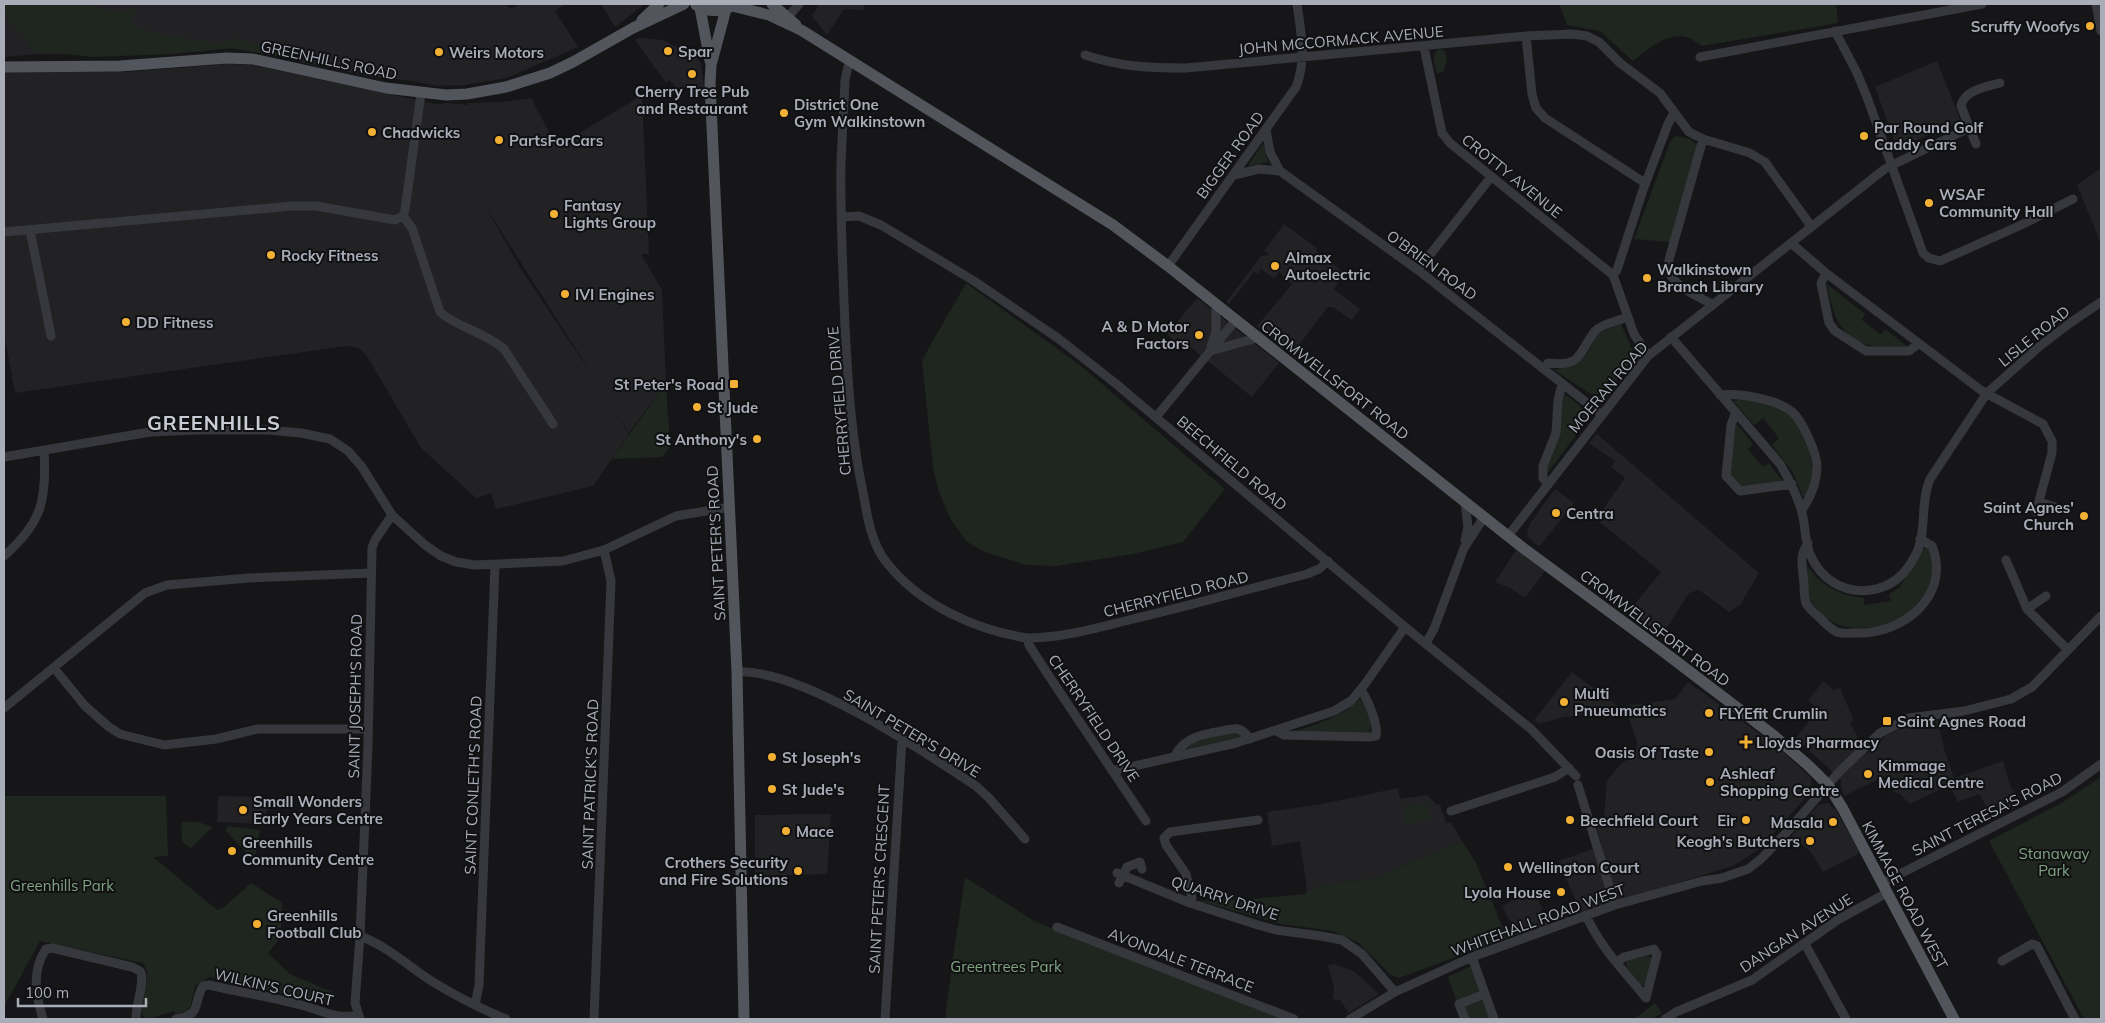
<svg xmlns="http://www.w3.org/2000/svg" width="2105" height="1023" viewBox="0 0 2105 1023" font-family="Mulish,sans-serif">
	<rect width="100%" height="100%" fill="#161618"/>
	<path fill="#222225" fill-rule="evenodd" d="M80 4H505L512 9 518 4H565L555 11 578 47 507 78 466 85 437 86 406 80 370 77 282 57 152 34Z
		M601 4H645L615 27Z
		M819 4H864L863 10 844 9 827 35 812 16Z
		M4 15 19 30 36 54 4 57Z
		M639 38 663 40 697 58 701 63 704 88 677 89 669 80 666 83 635 40Z
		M1937 61 1961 122 1897 148 1875 87Z
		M229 64 253 65 435 104 449 103 468 105V103L502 102 531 98 557 147 642 95 649 254H641L662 290 666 383 629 433 605 395 629 434 593 486 496 509 491 493 476 498 421 448 367 356 359 348 346 346 15 393 4 333V71L20 69 125 72ZM483 203 596 381 523 272Z
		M2101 168V250L2099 239 2077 185Z
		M1284 224 1317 248 1316 251 1345 273 1334 289 1360 309 1352 320 1333 307H1328L1292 354 1257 326 1292 284 1279 272 1274 279 1261 269 1258 274 1254 272 1229 304 1226 302 1261 256 1269 255 1264 251Z
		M1197 298 1279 363 1252 397 1178 337 1175 341 1167 334Z
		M1597 434 1759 573 1740 605 1729 612 1699 590 1689 593 1662 635 1629 611 1661 572 1596 519 1625 478 1611 467 1615 461 1589 443Z
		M1555 489 1574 503 1539 547 1528 537 1527 531 1531 522Z
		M1516 550 1545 571 1525 598 1510 588 1495 582Z
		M1572 672 1623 710 1564 717 1539 724 1534 720Z
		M1823 681 1834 690 1840 688 1854 721 1850 723 1867 754 1885 736 1906 725 1937 719 1945 752 1954 778 2003 761 2009 783 2020 804 1992 816 1979 794 1958 802 1949 785 1910 804 1899 793 1896 794 1885 776 1844 796 1841 787V780L1796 738 1818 709 1808 701Z
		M1688 682 1779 748 1811 778 1812 786 1808 795 1761 848 1733 866 1581 912 1558 861 1602 846 1597 828 1604 817 1607 781 1619 766 1636 752 1637 742 1625 706 1675 699Z
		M1398 788 1400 799 1427 795 1438 805 1440 804 1446 823 1451 822 1462 841 1374 878 1316 886V890H1307L1300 841 1272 846 1267 812 1322 804Z
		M218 796 275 797 260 824 217 822Z
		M1828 803 1836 810 1860 853 1823 872 1810 851 1791 836 1818 805Z
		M831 814 827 874 755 876V815Z
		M1534 890 1549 925 1518 936 1502 906Z
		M1335 964 1355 972 1379 994 1349 1013 1340 1000 1333 999 1334 987 1328 965Z"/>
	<path fill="#1e261f" d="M4 4H89C106 12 119 11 136 9L130 24 152 33 216 43 239 38 322 67 282 57 233 48 174 54 92 57 65 54H36L19 30 4 15Z
		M1559 4H1836L1838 23 1702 46C1698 44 1694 40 1689 38 1669 30 1647 50 1633 61L1600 31 1567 25Z
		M1439 49 1445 51 1447 59 1444 71 1437 74C1435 65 1430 56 1439 49Z
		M1676 136 1690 139 1698 146 1670 242 1634 239 1670 142Z
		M1263 143 1268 162 1248 166Z
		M966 283 1081 366 1225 489 1183 542 1133 554 1056 566 1026 565 982 551 966 541 950 518 939 492 933 468 922 360Z
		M1827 284 1865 314 1862 320 1881 335 1885 329 1908 347C1896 346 1880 348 1868 345 1838 337 1832 310 1827 284Z
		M1621 324 1635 356 1605 397 1597 398 1554 370C1581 363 1586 362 1596 334Z
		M666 383 670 447 662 457 612 459Z
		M1563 393C1573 401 1588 408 1586 422L1546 475 1545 472 1559 433Z
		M1742 399C1750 400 1760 400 1769 402 1797 409 1813 447 1812 474 1812 482 1809 490 1806 497H1803L1792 471 1772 445 1779 438 1763 418 1754 425 1733 401Z
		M1736 423 1753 444 1748 449 1763 467 1769 463 1784 483 1743 489 1731 481 1729 468Z
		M1927 546C1938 565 1932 594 1915 609 1897 626 1862 632 1839 625 1831 623 1817 610 1812 603 1805 593 1805 574 1805 562 1819 585 1838 595 1864 598V605L1891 601 1889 594 1900 587 1922 550Z
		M1360 699C1368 705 1374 723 1369 732L1364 734 1294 732C1316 724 1343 717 1360 699Z
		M1231 732 1240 733 1242 737 1184 750V747L1202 739Z
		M2101 777V1019H2084L1989 841 2063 802Z
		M4 796H166L168 856 153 857 217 910 223 908 251 883 282 903 281 937 268 953 290 974 332 992 329 1004 209 977 195 986 191 1005 187 1011 175 1014 174 1011 147 1019C132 1010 149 989 147 974 147 971 145 967 143 963L40 941 4 1007Z
		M1428 804 1431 820 1405 824 1403 807Z
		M183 822H198L213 827 191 848 182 842 181 824Z
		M228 826 260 830 254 861 225 830Z
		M1462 841 1476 863 1507 938 1399 978 1391 975 1359 943 1333 931 1281 924 1199 901 1251 899 1306 894 1307 890H1315V886L1374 878Z
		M965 877 1034 921 1285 1019H945L953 958Z
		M1648 956 1652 958 1645 985H1639L1627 969 1626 962 1628 960Z
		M1471 966 1480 992 1456 1000 1448 977Z
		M1483 1000 1490 1019H1467L1463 1007Z
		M1655 1003 1662 1013 1652 1019H1634Z"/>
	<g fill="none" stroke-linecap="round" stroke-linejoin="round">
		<path stroke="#37383d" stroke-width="9" d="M2096 4 2101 31
			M788 17 799 4
			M1835 31 1857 73 1867 97 1923 253 1929 258 1940 261 2019 226 2073 199
			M1526 36 1532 94 1536 108 1545 118 1645 183
			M1424 47 1442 133 1450 143 1613 275
			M1085 55C1121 67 1149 68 1186 68L1526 36 1572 34 1587 36 1599 42 1620 63 1660 93 1689 132 1703 139 1750 153 1765 162 1811 226
			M1700 57 1982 4
			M851 61 848 67 845 80C844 108 842 136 841 163 840 218 843 272 845 326 848 382 851 437 863 492 867 515 871 544 887 563 920 605 976 630 1027 638L1029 645 1047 673 1146 821
			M1266 130 1270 152 1280 171
			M1703 139 1670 256C1669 260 1668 265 1668 268 1670 285 1699 297 1712 304
			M1976 144 1961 106C1964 90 1986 87 2000 83
			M1234 175 1259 169 1280 171 1418 270 1601 414
			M403 216 412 228 440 312C458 328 485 332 504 349L553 424
			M841 217 859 216 881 225 974 281 1059 339 1115 383 1405 627 1531 729 1576 776
			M30 230 51 336
			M4 232 292 206H316L395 220 403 216 405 210 421 93
			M1791 243 1826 273 1982 391 2043 424 2052 441V453L2036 512
			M1168 266 1296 87C1307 59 1301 33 1297 4
			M1418 270 1491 177
			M1826 273 1821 283 1829 323 1835 331 1866 351H1909L1918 344
			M1613 275 1617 270 1643 190 1668 124 1674 113
			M1613 275 1634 334 1648 356
			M1671 337 1780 464C1789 479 1796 493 1801 509 1806 524 1804 540 1810 554 1820 579 1844 594 1871 590 1892 587 1907 573 1916 554 1927 532 1920 502 1930 479L1987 393 2040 346 2070 323 2101 302
			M1211 346 1216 332V305
			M1210 351 1257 338
			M1544 369 1548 363C1583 367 1578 353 1595 331 1601 324 1619 321 1627 317
			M1720 395C1739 393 1776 399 1791 411 1802 419 1817 453 1817 467 1817 482 1810 498 1802 510
			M1736 412 1731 425 1726 476 1740 491 1792 484
			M1156 417 1235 321
			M4 457 150 432 196 430H269L301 433 330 439 348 451 362 467 392 515 425 545 441 556 456 562 475 565 563 561 604 550 676 516 730 507
			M1548 485 1543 478V466L1556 433 1558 400 1562 384
			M2039 502 2055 507
			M1508 536 1648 356 1886 168 1969 128
			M1465 540 1468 527 1465 502
			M1808 543C1798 557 1803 568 1804 584 1804 589 1804 597 1806 603 1809 609 1814 613 1819 617 1824 622 1830 629 1837 632 1842 634 1850 633 1856 633 1902 635 1952 596 1932 546L1920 539
			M4 556C42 523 47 500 44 450
			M2006 560 2027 609 2068 650
			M2027 609 2046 596
			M1027 638C1062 638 1096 628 1129 620 1189 606 1248 589 1307 574L1319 569 1328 561
			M1426 643 1434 629 1464 548 1484 517
			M54 668 85 706 109 727 120 734 164 745 216 739 258 729H368
			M737 672C800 668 923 751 976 786L989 798 1025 839
			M4 708 145 593 167 585 249 578 371 573
			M1277 731 1284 735 1369 737 1376 736C1378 723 1368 700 1361 690
			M1175 756C1184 737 1204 734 1222 731 1227 730 1233 728 1238 729 1244 731 1246 734 1250 739
			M1112 771 1236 743 1334 711 1351 701 1365 684 1405 627
			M1578 785 1615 905
			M1451 811 1555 777 1569 768
			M1117 873 1190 903 1258 925 1276 930 1321 936 1342 940 1362 954 1395 992
			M1119 883 1127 867 1140 862 1142 869
			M1882 883 2062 792 2101 764
			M1190 903 1192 898 1186 874 1166 845 1164 838 1170 832 1258 820
			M1586 915C1599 946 1625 972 1646 998L1657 954 1654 949 1624 957 1617 962
			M1057 927 1294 1019
			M360 936C389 947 408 966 433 982 456 996 481 1009 506 1019
			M1805 944 1846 1019
			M1472 957 1494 1019
			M2002 961 2032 944 2037 946 2075 1019
			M475 1005 479 985 495 565
			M43 1019C36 996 31 971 46 949L52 948 132 967 140 971C146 980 135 1006 136 1019
			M176 1019C203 1014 192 1005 203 986L209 985C239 992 271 997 301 1005 320 1010 337 1020 357 1015
			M360 1019 355 1003 360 936 368 746 372 548 375 540 392 515
			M594 1019 611 581 604 550
			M885 1019 902 740
			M1350 1019 1395 992 1472 957 1615 905 1702 881 1722 878 1748 869 1761 859 1786 833 1840 771 1880 733 1909 718 1964 711 2011 699 2032 687 2101 616
			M1465 1019 1459 1004 1485 994
			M1665 1019 1676 1012 1752 980 1839 919 1887 893"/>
		<path stroke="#53555c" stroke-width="11" d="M772 4 796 25
			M696 5C706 12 719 12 730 7
			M732 6 769 15 801 30 1113 225 1168 266 1523 548 1656 646 1773 735 1809 766 1828 785 1843 809 1954 1019
			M700 8 710 61
			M726 9 711 65 710 83 737 672 744 1019
			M642 20 659 4
			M4 67 120 66 227 58 253 59 386 88 446 95 467 94 506 87 550 73 573 62 633 28 684 4"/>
	</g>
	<g fill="#f2b134" stroke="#111113" stroke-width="2">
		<circle cx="2090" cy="26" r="5"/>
		<circle cx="668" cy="51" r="5"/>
		<circle cx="439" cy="52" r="5"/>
		<circle cx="692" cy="74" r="5"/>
		<circle cx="784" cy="113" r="5"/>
		<circle cx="372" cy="132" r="5"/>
		<circle cx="1864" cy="136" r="5"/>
		<circle cx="499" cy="140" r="5"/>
		<circle cx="1929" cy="203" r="5"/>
		<circle cx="554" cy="214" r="5"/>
		<circle cx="271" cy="255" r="5"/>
		<circle cx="1275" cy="266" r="5"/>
		<circle cx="1647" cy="278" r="5"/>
		<circle cx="565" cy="294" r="5"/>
		<circle cx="126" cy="322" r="5"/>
		<circle cx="1199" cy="335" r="5"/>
		<rect x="729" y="379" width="10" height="10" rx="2.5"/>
		<circle cx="697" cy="407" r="5"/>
		<circle cx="757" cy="439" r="5"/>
		<circle cx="1556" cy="513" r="5"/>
		<circle cx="2084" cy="516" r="5"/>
		<circle cx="1564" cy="702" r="5"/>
		<circle cx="1709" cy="713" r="5"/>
		<rect x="1882" y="716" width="10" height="10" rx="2.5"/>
		<path d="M1743.5 734.5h5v5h5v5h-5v5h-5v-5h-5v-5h5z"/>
		<circle cx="1709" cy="752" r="5"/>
		<circle cx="772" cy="757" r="5"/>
		<circle cx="1868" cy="774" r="5"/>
		<circle cx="1710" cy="782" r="5"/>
		<circle cx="772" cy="789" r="5"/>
		<circle cx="243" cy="810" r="5"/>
		<circle cx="1570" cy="820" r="5"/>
		<circle cx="1746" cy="820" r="5"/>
		<circle cx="1833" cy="822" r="5"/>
		<circle cx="786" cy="831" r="5"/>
		<circle cx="1810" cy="841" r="5"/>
		<circle cx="232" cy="851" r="5"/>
		<circle cx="1508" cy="867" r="5"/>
		<circle cx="798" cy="871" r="5"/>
		<circle cx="1561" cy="892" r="5"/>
		<circle cx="257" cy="924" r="5"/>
	</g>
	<g text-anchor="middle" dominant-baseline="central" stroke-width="4" stroke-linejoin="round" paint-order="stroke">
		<g font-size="15" font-weight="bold" fill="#a8adb8" stroke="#111113" text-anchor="start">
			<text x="2080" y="26" text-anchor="end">Scruffy Woofys</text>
			<text x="678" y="51">Spar</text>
			<text x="449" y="52">Weirs Motors</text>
			<text x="692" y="91" text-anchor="middle">Cherry Tree Pub<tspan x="692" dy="17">and Restaurant</tspan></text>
			<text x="794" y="104">District One<tspan x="794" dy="17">Gym Walkinstown</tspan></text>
			<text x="1874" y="127">Par Round Golf<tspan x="1874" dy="17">Caddy Cars</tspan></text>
			<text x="382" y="132">Chadwicks</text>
			<text x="509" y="140">PartsForCars</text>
			<text x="1939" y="194">WSAF<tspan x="1939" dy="17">Community Hall</tspan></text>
			<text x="564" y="205">Fantasy<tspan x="564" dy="17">Lights Group</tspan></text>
			<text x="281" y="255">Rocky Fitness</text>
			<text x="1285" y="257">Almax<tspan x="1285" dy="17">Autoelectric</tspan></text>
			<text x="1657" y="269">Walkinstown<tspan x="1657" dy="17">Branch Library</tspan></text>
			<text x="575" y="294">IVI Engines</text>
			<text x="136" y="322">DD Fitness</text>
			<text x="1189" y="326" text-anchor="end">A &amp; D Motor<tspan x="1189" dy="17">Factors</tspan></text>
			<text x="724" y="384" text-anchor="end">St Peter's Road</text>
			<text x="707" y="407">St Jude</text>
			<text x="747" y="439" text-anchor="end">St Anthony's</text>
			<text x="2074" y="507" text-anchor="end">Saint Agnes'<tspan x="2074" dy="17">Church</tspan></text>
			<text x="1566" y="513">Centra</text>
			<text x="1574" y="693">Multi<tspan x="1574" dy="17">Pnueumatics</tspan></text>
			<text x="1719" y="713">FLYEfit Crumlin</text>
			<text x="1897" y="721">Saint Agnes Road</text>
			<text x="1756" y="742">Lloyds Pharmacy</text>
			<text x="1699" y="752" text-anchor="end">Oasis Of Taste</text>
			<text x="782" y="757">St Joseph's</text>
			<text x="1878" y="765">Kimmage<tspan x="1878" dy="17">Medical Centre</tspan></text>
			<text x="1720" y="773">Ashleaf<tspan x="1720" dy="17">Shopping Centre</tspan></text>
			<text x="782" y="789">St Jude's</text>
			<text x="253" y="801">Small Wonders<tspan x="253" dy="17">Early Years Centre</tspan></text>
			<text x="1580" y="820">Beechfield Court</text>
			<text x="1736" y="820" text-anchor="end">Eir</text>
			<text x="1823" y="822" text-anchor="end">Masala</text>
			<text x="796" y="831">Mace</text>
			<text x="1800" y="841" text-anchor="end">Keogh's Butchers</text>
			<text x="242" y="842">Greenhills<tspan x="242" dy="17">Community Centre</tspan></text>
			<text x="788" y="862" text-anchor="end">Crothers Security<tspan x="788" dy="17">and Fire Solutions</tspan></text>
			<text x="1518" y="867">Wellington Court</text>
			<text x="1551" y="892" text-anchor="end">Lyola House</text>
			<text x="267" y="915">Greenhills<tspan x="267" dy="17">Football Club</tspan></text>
		</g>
		<g font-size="15" fill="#a8adb8" stroke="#111113">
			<text transform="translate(1341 40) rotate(-5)">JOHN MCCORMACK AVENUE</text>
			<text transform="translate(329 60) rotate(12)">GREENHILLS ROAD</text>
			<text transform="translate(1230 155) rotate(-54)">BIGGER ROAD</text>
			<text transform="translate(1512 176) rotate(39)">CROTTY AVENUE</text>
			<text transform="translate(1432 265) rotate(36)">O'BRIEN ROAD</text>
			<text transform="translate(2034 336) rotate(-39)">LISLE ROAD</text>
			<text transform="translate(1335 380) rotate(38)">CROMWELLSFORT ROAD</text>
			<text transform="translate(1608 387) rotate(-50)">MOERAN ROAD</text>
			<text transform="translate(839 401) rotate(-95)">CHERRYFIELD DRIVE</text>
			<text transform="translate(1232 463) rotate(40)">BEECHFIELD ROAD</text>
			<text transform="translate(716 543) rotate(-93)">SAINT PETER'S ROAD</text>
			<text transform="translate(1176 594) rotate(-14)">CHERRYFIELD ROAD</text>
			<text transform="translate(1655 628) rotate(37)">CROMWELLSFORT ROAD</text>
			<text transform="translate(355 696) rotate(-89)">SAINT JOSEPH'S ROAD</text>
			<text transform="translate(1094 718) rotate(56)">CHERRYFIELD DRIVE</text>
			<text transform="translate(912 733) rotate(31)">SAINT PETER'S DRIVE</text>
			<text transform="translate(590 784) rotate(-88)">SAINT PATRICK'S ROAD</text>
			<text transform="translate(473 785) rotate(-88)">SAINT CONLETH'S ROAD</text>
			<text transform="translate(1987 814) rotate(-27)">SAINT TERESA'S ROAD</text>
			<text transform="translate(879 879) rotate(-87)">SAINT PETER'S CRESCENT</text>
			<text transform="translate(1905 895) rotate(62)">KIMMAGE ROAD WEST</text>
			<text transform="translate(1225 898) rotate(18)">QUARRY DRIVE</text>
			<text transform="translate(1538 920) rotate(-20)">WHITEHALL ROAD WEST</text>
			<text transform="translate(1796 933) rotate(-33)">DANGAN AVENUE</text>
			<text transform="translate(1181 960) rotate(21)">AVONDALE TERRACE</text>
			<text transform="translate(274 987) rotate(13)">WILKIN'S COURT</text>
		</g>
		<g font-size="15" fill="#7fa381" stroke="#111113">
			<text x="2054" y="853">Stanaway<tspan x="2054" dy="17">Park</tspan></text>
			<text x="62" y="885">Greenhills Park</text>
			<text x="1006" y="966">Greentrees Park</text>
		</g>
		<g font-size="20" font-weight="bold" letter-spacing="1" fill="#c9ccd4" stroke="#111113">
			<text x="214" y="422">GREENHILLS</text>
		</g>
	</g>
	<rect width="2105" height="1023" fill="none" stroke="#a8adb8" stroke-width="10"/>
	<path d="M18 998v8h128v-8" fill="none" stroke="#a8adb8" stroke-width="2.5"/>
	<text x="25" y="998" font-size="15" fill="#a8adb8" stroke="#111113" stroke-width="4" paint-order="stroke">100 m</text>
</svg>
